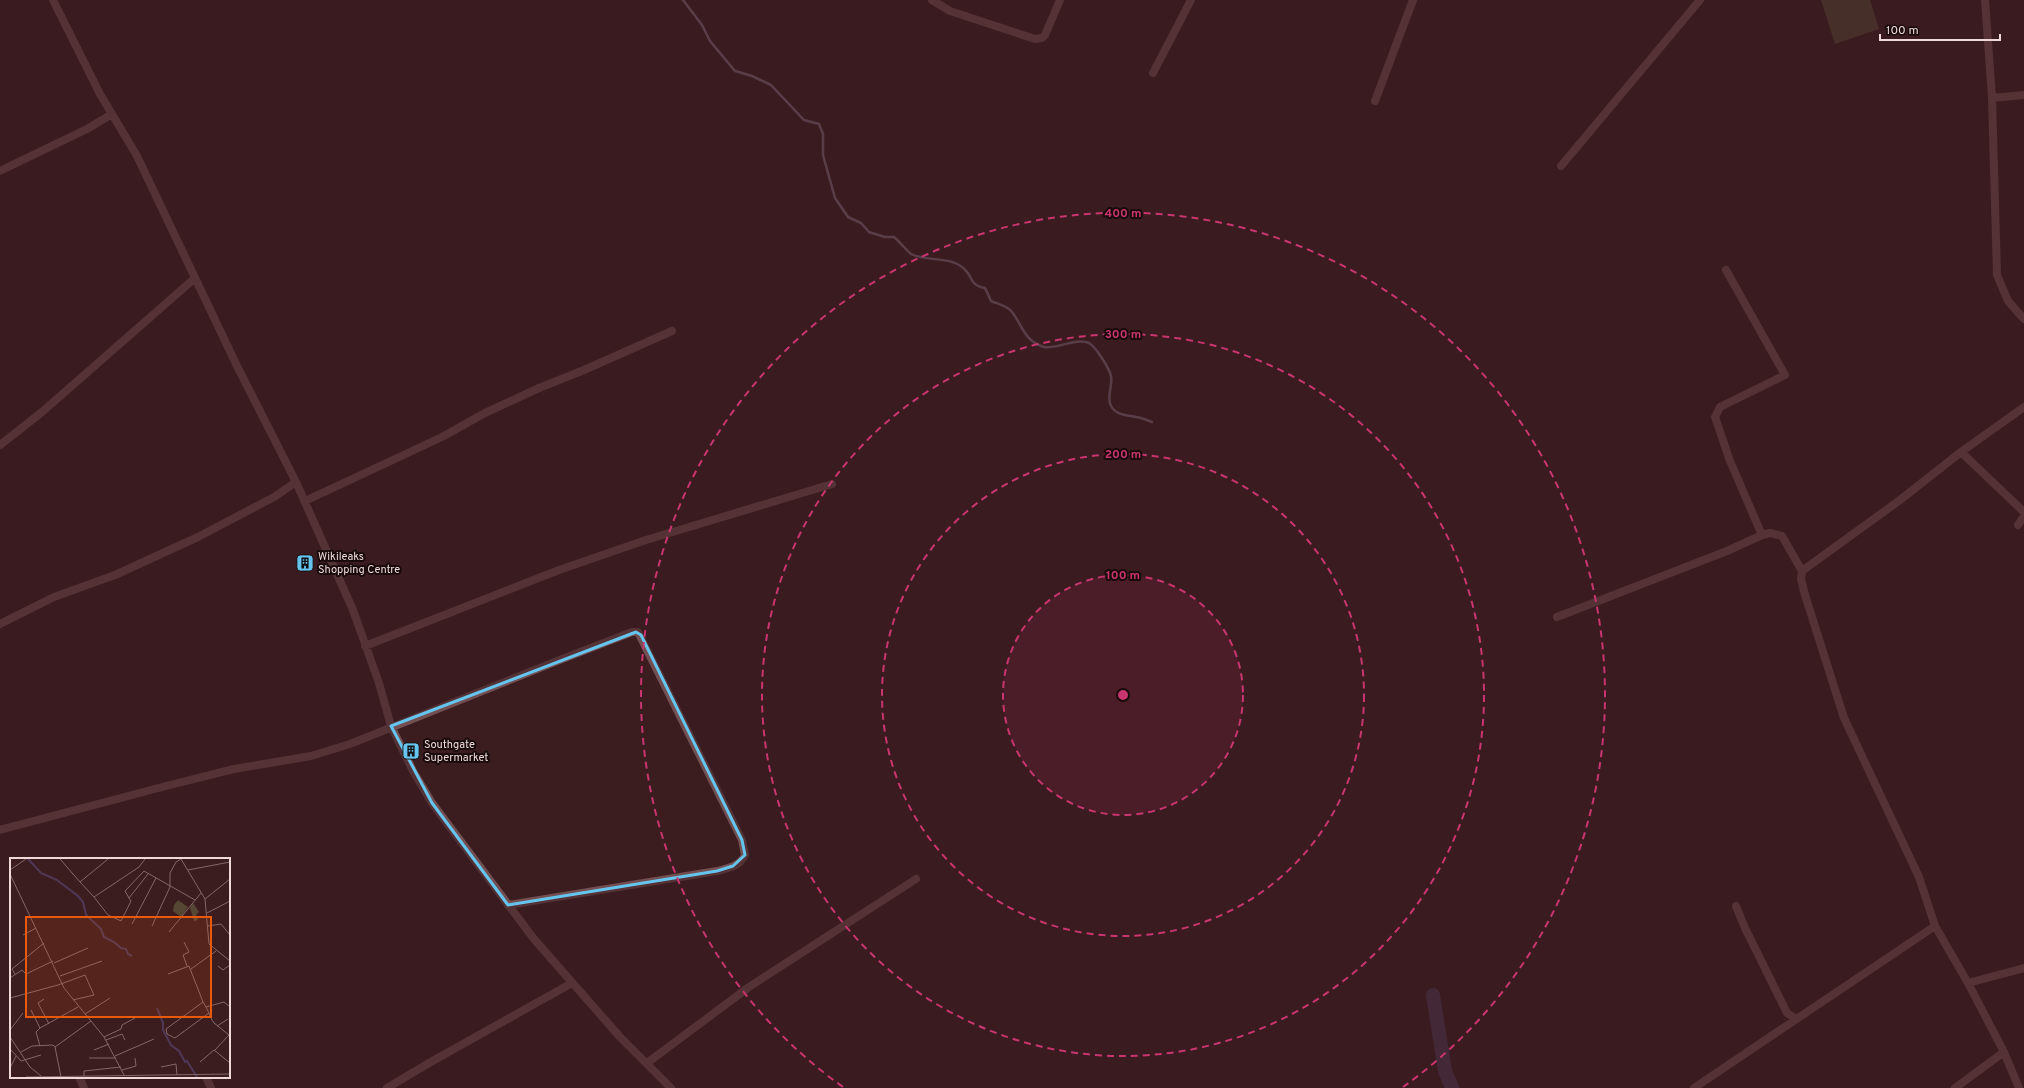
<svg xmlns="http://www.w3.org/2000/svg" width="2024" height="1088" viewBox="0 0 2024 1088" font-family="Overpass,sans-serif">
	<rect width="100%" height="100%" fill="#3b1c1f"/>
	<path fill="#564734" d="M1821 0H1870L1879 29 1835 44Z"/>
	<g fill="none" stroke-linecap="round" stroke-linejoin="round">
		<path stroke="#7f697e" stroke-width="2.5" d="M683 0 702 25 710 41 735 71 752 76 771 85 804 120 819 124 823 134V155L835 198 848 217 861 223 869 232 885 237H894C899 241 907 251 911 254 927 262 948 256 962 267 974 276 968 285 985 288L991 301C998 304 1008 306 1012 312 1023 326 1024 341 1044 347 1055 350 1076 337 1089 343 1096 347 1109 368 1111 376 1113 386 1106 397 1111 406 1117 417 1132 415 1141 418 1145 419 1149 421 1152 422"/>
		<path stroke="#4f3957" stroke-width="14" d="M1433 995 1445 1071 1452 1088"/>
		<path stroke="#734f51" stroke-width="8" d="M53 0 100 94 137 156 237 366 296 482 353 610 379 683 391 726 413 771 432 803 534 939 620 1037 671 1088
			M932 0 950 11 1035 39 1042 38 1045 35 1060 0
			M1985 0 1992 98 1997 275 2008 301 2024 319
			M1153 73 1191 0
			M1992 98 2024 95
			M1375 101 1413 0
			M1561 166 1700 0
			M0 171 87 129 112 114
			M1726 270 1785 375 1720 407 1715 417 1730 461 1762 535
			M0 445 42 412 195 278
			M1961 452 2024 512
			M305 501 442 437 485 413 539 388 584 370 672 331
			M2018 525 2024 516
			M1802 571 1900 500 1961 452 2024 407
			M1557 617 1727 551 1762 535 1770 533 1782 536 1802 571 1801 579 1805 595 1844 718 1919 877 1935 926
			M0 624 54 597 115 575 198 537 274 497 296 482
			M365 646 559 570 646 540 832 484
			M0 830 166 786 234 769 311 756 350 744 557 661 632 632H638L742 840 745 855C739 867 728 868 717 871L508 905
			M1736 906 1745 928 1787 1013 1796 1019
			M1968 983 2024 968
			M647 1063 749 987 916 879
			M79 1077 84 1088
			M206 1077 211 1088
			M387 1088 429 1063 572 983
			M1694 1088 1935 926 1968 983 2004 1052 2019 1088
			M1955 1088 2004 1052"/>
	</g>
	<path d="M0 0H2024V1088H0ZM636 632 641 635 742 840 745 855 733 866 717 871 508 905 432 803 391 726Z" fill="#3b1c1f" fill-opacity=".55" fill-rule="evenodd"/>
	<path fill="none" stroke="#65c5ee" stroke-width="3" stroke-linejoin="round" d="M636 632 641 635 742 840 745 855 733 866 717 871 508 905 432 803 391 726Z"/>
	<circle cx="1123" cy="695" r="120" fill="#c9356e" fill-opacity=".12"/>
	<g fill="none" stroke="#c9356e" stroke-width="2" stroke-dasharray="7 5">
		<circle cx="1123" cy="695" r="120"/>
		<circle cx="1123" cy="695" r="241"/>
		<circle cx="1123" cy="695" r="361"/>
		<path d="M843 1087A482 482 0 1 1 1403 1087"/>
	</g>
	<defs>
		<g id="building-square" transform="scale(0.9)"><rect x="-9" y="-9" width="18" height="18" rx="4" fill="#65c5ee" stroke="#190b0c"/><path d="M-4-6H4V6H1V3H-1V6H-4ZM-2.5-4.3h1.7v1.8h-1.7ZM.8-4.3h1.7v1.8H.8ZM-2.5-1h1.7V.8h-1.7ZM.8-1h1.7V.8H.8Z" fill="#111"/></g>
	</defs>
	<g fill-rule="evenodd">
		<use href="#building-square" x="305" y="563"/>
		<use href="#building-square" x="411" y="751"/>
	</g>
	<g text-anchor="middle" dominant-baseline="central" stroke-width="4" stroke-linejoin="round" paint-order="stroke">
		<g font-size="11" fill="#eed8d8" stroke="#190b0c" text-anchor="start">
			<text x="318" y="557">Wikileaks<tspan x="318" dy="13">Shopping Centre</tspan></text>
			<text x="424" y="745">Southgate<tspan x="424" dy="13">Supermarket</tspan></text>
		</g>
	</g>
	<g transform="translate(10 858)">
		<rect width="220" height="220" fill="#3b1c1f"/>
		<path d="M168 42 178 49 171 59 163 53 164 47ZM183 45 189 54 186 57 188 62 184 63 180 50Z" fill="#564734"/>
		<path fill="none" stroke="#4f3957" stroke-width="2" d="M18 1 31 15 47 22 68 38 73 44 76 57 91 71 94 79 104 84 111 90 116 91 118 96 122 98M147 150 153 165V172L161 187 169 193 175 204 177 203 187 219"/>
		<path fill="none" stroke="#836769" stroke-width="1" d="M50 1 70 24M98 1 70 24 84 39 129 9 135 1M171 1 195 41 199 86 220 103M0 12 16 1M178 12 220 4M0 16 54 130 94 179 114 217M84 39 98 57 111 63 121 43 119 40 138 16M119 40 115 33 134 13 185 42M195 41 220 21M197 55 220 43M122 66 146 20M142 68 160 29V15L166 4 171 1M198 68 211 66 220 77M159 74 191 35M13 77 26 70M174 84 179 94 173 97 177 108M44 105 78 90M208 108 213 112 220 107M181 111 206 93M5 116 2 111 34 85M158 116 179 108 193 144M50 118 92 103M0 120 12 112 16 116 43 103M0 140 48 127 75 117 84 137 63 142M34 141 28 145 39 166M196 149 214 144 220 149M21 152 30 170 68 149M199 155 165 180 157 176 156 171 193 144 196 149 199 155 202 162 204 165 219 177 204 193M75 156 100 140M207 168 218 161M30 170 26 174 30 188M0 172 13 155M0 179 20 209 31 218M94 179 111 171 112 167 125 160M96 182 112 176 115 182M45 189 81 163M45 189 51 219M1 192 11 203 31 197M84 192 99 186M11 194 22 188 43 187 45 189M105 198 144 181M79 200H106M190 204 204 192 220 205M151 209 166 206 167 217M0 210 6 198M112 212 126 208 125 200M74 218V213L111 209M16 219 220 216"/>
		<path fill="#e8590c" fill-opacity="0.15" stroke="#e8590c" stroke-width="2" d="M16 59H201V159H16Z"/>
		<rect width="220" height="220" fill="none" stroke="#eed8d8" stroke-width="2"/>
	</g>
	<circle cx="1123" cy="695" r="6" fill="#c9356e" stroke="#190b0c" stroke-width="2"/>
	<g font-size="12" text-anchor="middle" font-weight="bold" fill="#c9356e" stroke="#190b0c" stroke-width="4" stroke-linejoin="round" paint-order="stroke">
		<text x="1123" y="217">400 m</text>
		<text x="1123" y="338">300 m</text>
		<text x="1123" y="458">200 m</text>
		<text x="1123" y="579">100 m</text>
	</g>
	<path d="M1880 34v6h120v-6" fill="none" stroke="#eed8d8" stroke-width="2"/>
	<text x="1886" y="34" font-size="12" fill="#eed8d8" stroke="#190b0c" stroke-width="3" paint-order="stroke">100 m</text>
</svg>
